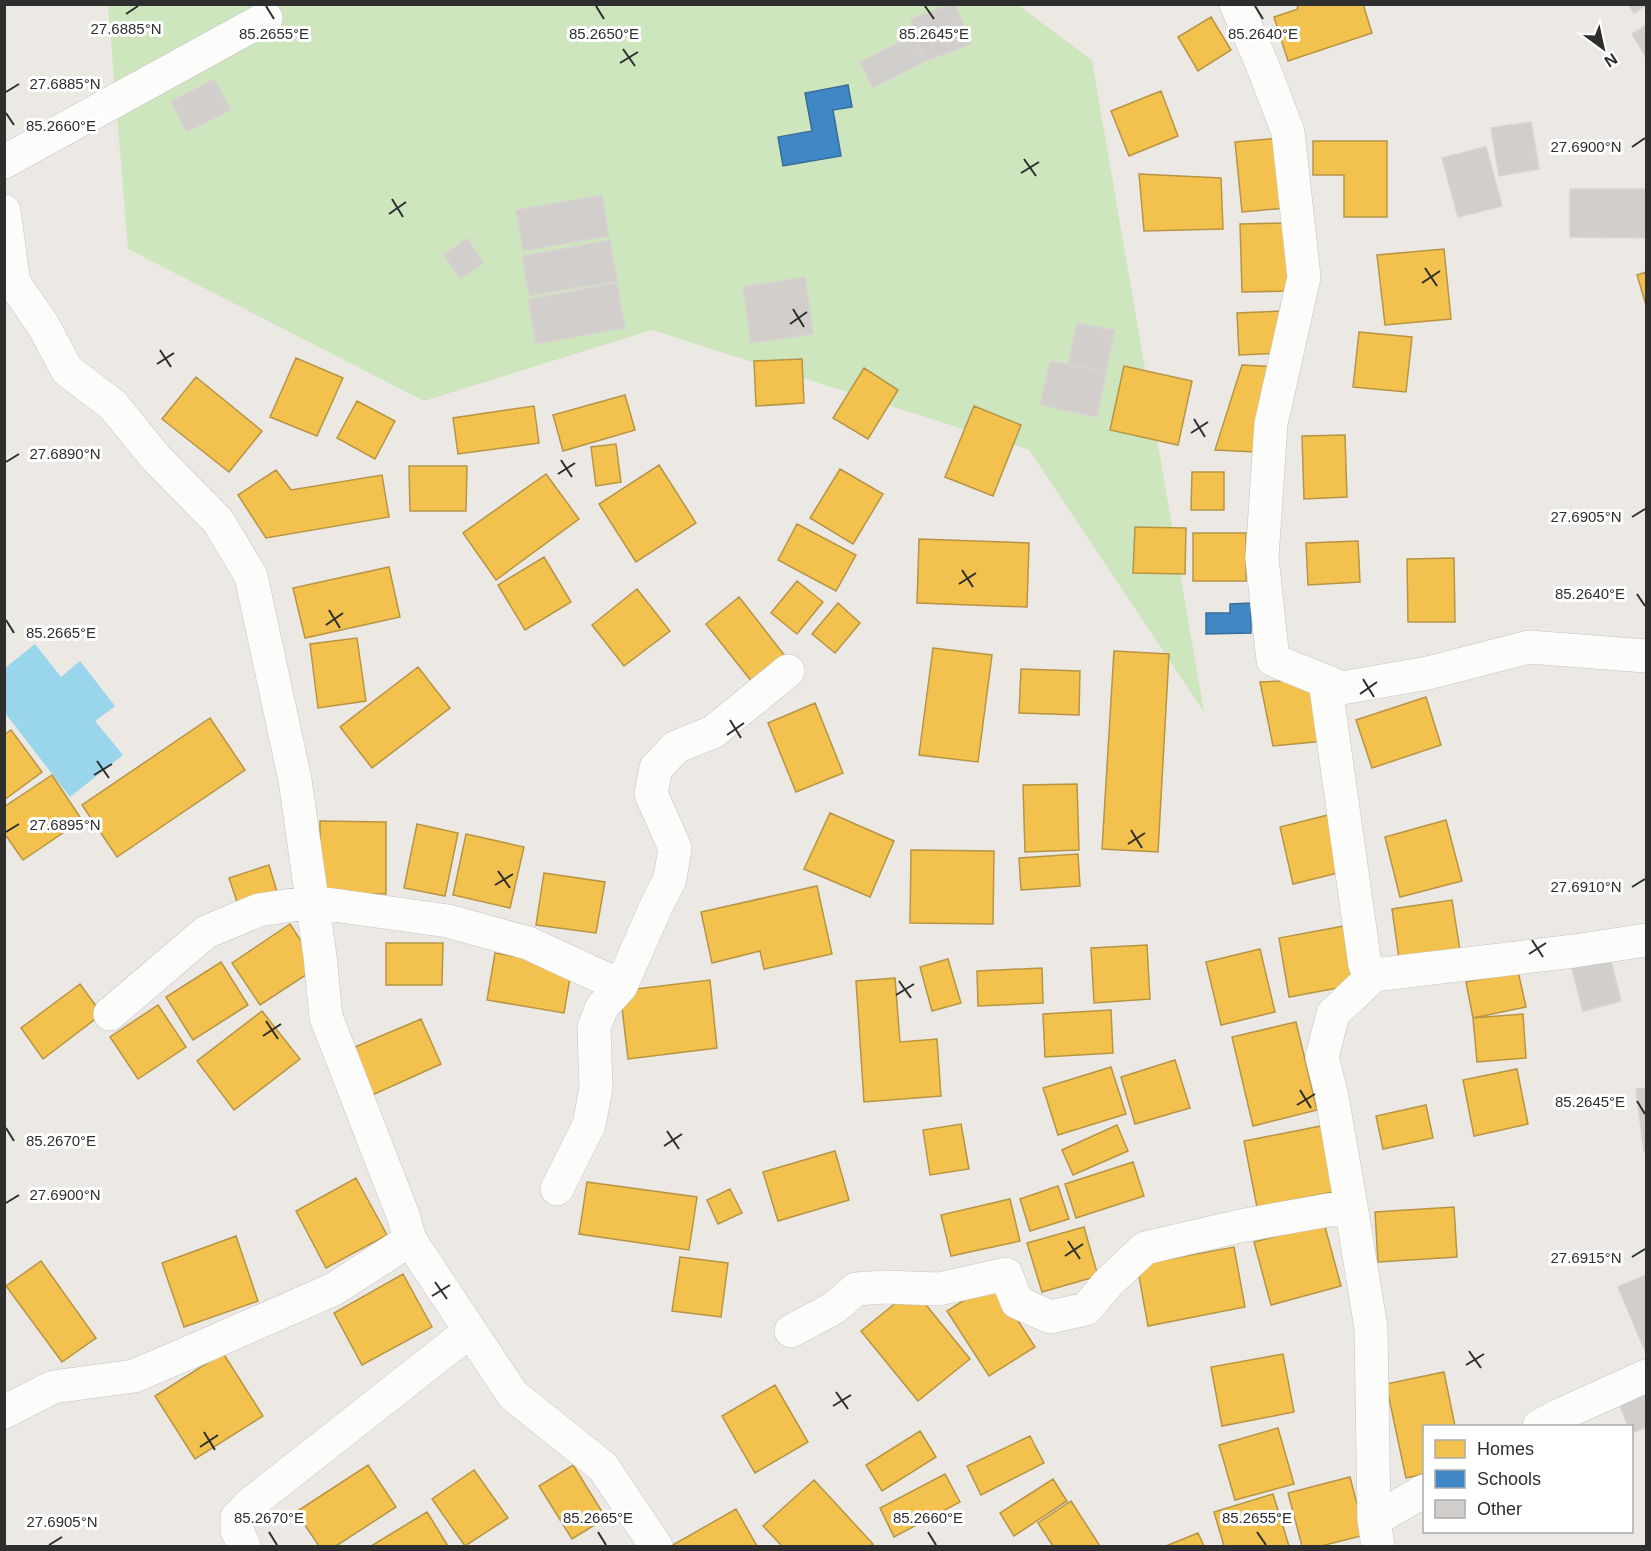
<svg xmlns="http://www.w3.org/2000/svg" width="1651" height="1551" viewBox="0 0 1651 1551" font-family="Arial,sans-serif">
	<rect width="100%" height="100%" fill="#ece8e4"/>
	<path fill="#cee6be" d="M108 5H1018L1092 60 1204 712 1029 450 652 330 424 401 128 249Z"/>
	<path fill="#99d6ec" d="M35 644 61 677 80 661 115 706 95 721 123 755 70 797 5 713V668Z"/>
	<path fill="#f2c14e" stroke="#b79544" stroke-width="1.5" d="M1297 4H1363L1372 33 1288 61 1274 17 1298 9Z
		M1211 17 1231 50 1198 71 1178 37Z
		M1161 91 1178 136 1129 156 1111 111Z
		M1280 138 1286 208 1242 212 1235 142Z
		M1313 141H1387V217H1344V175H1313Z
		M1139 174 1221 178 1223 229 1144 231Z
		M1288 223 1290 291 1242 292 1240 224Z
		M1444 249 1451 319 1385 325 1377 255Z
		M1646 272V305L1637 275Z
		M1282 311 1283 353 1239 355 1237 313Z
		M1359 332 1412 337 1406 392 1353 387Z
		M296 358 343 378 317 436 270 417Z
		M802 359 804 403 756 406 754 361Z
		M1242 365 1282 367 1255 452 1215 450Z
		M1124 366 1192 381 1178 445 1110 430Z
		M864 368 898 390 868 439 833 418Z
		M196 377 262 431 229 472 162 419Z
		M625 395 635 430 563 451 553 415Z
		M357 401 395 421 375 459 337 438Z
		M534 406 539 443 458 454 453 418Z
		M974 406 1021 425 993 496 945 477Z
		M1345 435 1347 497 1304 499 1302 436Z
		M616 444 621 482 596 486 591 447Z
		M659 465 696 523 636 562 599 504Z
		M409 466H467L466 511H410Z
		M840 469 883 494 853 544 810 518Z
		M276 470 291 490 382 475 389 517 266 538 238 495Z
		M1192 472H1224V510H1191Z
		M546 474 579 519 496 580 463 533Z
		M797 524 856 555 836 591 778 560Z
		M1135 527 1186 528 1185 574 1133 573Z
		M1193 533H1246V581H1193Z
		M919 539 1029 543 1027 607 917 603Z
		M1358 541 1360 582 1308 585 1306 543Z
		M544 557 571 602 525 630 498 585Z
		M1454 558 1455 622H1408L1407 559Z
		M389 567 400 617 305 638 293 588Z
		M797 581 823 602 797 634 771 613Z
		M637 589 670 631 624 666 592 625Z
		M739 597 789 661 756 687 706 624Z
		M838 603 860 623 835 653 812 634Z
		M357 638 366 701 318 708 310 644Z
		M933 648 992 655 978 762 919 755Z
		M1114 651 1169 654 1158 852 1102 849Z
		M418 667 450 708 372 768 340 727Z
		M1021 669 1080 671 1079 715 1019 713Z
		M1312 680 1325 741 1273 746 1260 682Z
		M1426 697 1441 745 1372 768 1356 720Z
		M815 703 843 773 796 792 768 723Z
		M210 718 245 770 117 857 82 805Z
		M11 730 42 772 4 800V735Z
		M52 775 82 820 23 860 4 833V807Z
		M1077 784 1079 850 1025 852 1023 785Z
		M830 813 894 841 870 897 804 869Z
		M1336 813 1350 870 1293 884 1280 827Z
		M1446 820 1462 881 1400 897 1385 837Z
		M320 821 386 822V894L320 893Z
		M417 824 458 833 445 896 404 888Z
		M466 834 524 847 510 908 453 895Z
		M911 850 994 851 993 924 910 923Z
		M1078 854 1080 886 1021 890 1019 858Z
		M269 865 278 895 239 908 229 878Z
		M544 873 605 882 596 933 536 925Z
		M817 886 832 954 764 969 760 951 712 963 701 912Z
		M1452 900 1460 950 1399 959 1392 909Z
		M290 924 318 967 260 1005 232 963Z
		M1344 926 1354 985 1289 997 1279 938Z
		M386 943H443L442 985H386Z
		M1147 945 1150 999 1094 1003 1091 948Z
		M1260 949 1275 1012 1221 1025 1206 962Z
		M495 953 572 966 564 1013 487 1000Z
		M948 959 961 1003 932 1011 920 967Z
		M221 962 248 1005 193 1040 166 997Z
		M1042 968 1043 1003 978 1006 977 971Z
		M1518 971 1526 1007 1473 1018 1466 982Z
		M895 978 900 1042 937 1039 941 1096 864 1102 856 981Z
		M710 980 717 1048 628 1059 620 991Z
		M80 984 102 1014 43 1059 21 1028Z
		M158 1005 186 1047 138 1079 110 1037Z
		M1111 1010 1113 1053 1045 1057 1043 1014Z
		M262 1011 300 1059 234 1110 197 1061Z
		M1523 1014 1526 1058 1477 1062 1473 1018Z
		M421 1019 441 1064 368 1097 348 1050Z
		M1296 1022 1317 1110 1253 1126 1232 1037Z
		M1175 1060 1190 1108 1135 1124 1121 1077Z
		M1111 1067 1126 1114 1058 1135 1043 1088Z
		M1517 1069 1528 1124 1474 1136 1463 1080Z
		M1426 1105 1433 1138 1383 1149 1376 1116Z
		M961 1124 969 1169 930 1175 923 1130Z
		M1117 1125 1128 1151 1073 1175 1062 1150Z
		M1321 1126 1333 1192 1257 1207 1244 1141Z
		M835 1151 849 1200 778 1221 763 1172Z
		M1133 1162 1144 1196 1076 1218 1065 1184Z
		M356 1178 387 1235 326 1268 296 1211Z
		M587 1182 697 1197 689 1250 579 1234Z
		M1058 1186 1069 1219 1030 1231 1020 1199Z
		M730 1189 742 1213 718 1224 707 1200Z
		M1010 1199 1020 1241 951 1256 941 1215Z
		M1454 1207 1457 1257 1378 1262 1375 1212Z
		M1324 1223 1341 1286 1271 1305 1254 1242Z
		M1084 1227 1098 1276 1042 1292 1027 1243Z
		M236 1236 258 1301 184 1327 162 1263Z
		M1234 1247 1245 1307 1148 1326 1137 1265Z
		M680 1257 728 1263 721 1317 672 1311Z
		M41 1261 96 1338 62 1362 6 1286Z
		M403 1274 432 1327 362 1365 334 1313Z
		M993 1282 1035 1347 989 1376 947 1311Z
		M913 1289 970 1359 918 1401 861 1331Z
		M223 1353 263 1416 195 1459 155 1396Z
		M1283 1354 1294 1412 1222 1426 1211 1367Z
		M1444 1372 1455 1426H1424V1474L1406 1478 1386 1384Z
		M775 1385 808 1442 755 1473 722 1416Z
		M1278 1428 1294 1484 1235 1500 1219 1445Z
		M920 1431 936 1457 882 1491 866 1465Z
		M1030 1436 1044 1463 981 1495 967 1466Z
		M368 1465 396 1507 336 1546H319L296 1512Z
		M573 1465 606 1518 572 1539 539 1486Z
		M474 1470 508 1518 465 1546 432 1499Z
		M945 1474 960 1502 894 1537 880 1508Z
		M1350 1477 1365 1535 1321 1546H1302L1288 1493Z
		M1053 1479 1067 1501 1014 1536 1000 1513Z
		M814 1480 873 1544 870 1546H782L763 1526Z
		M1273 1494 1289 1546H1224L1214 1512Z
		M1071 1501 1100 1546H1053L1038 1523Z
		M736 1509 757 1546H671Z
		M427 1512 448 1546H371Z
		M1198 1533 1204 1546H1166Z"/>
	<path fill="#3f88c5" stroke="#3a6d98" stroke-width="1.5" d="M848 85 852 107 833 110 841 156 783 166 778 137 812 131 805 93Z
		M1251 603V633L1206 634V613H1230V604Z"/>
	<path fill="#d1cecb" stroke="#d7d4d0" stroke-width="1.5" d="M951 4H955L971 44 926 61 913 35 911 19Z
		M1628 4H1646V5L1634 13Z
		M1646 25V57L1632 34Z
		M913 35 926 61 873 88 860 62Z
		M214 79 231 110 187 132 171 101Z
		M1531 122 1539 169 1499 176 1491 128Z
		M1486 147 1502 206 1458 217 1442 158Z
		M1570 189H1646V238L1570 237Z
		M602 195 609 236 523 251 516 210Z
		M467 238 484 263 460 279 444 255Z
		M610 240 617 281 529 296 522 256Z
		M805 277 813 334 751 343 743 287Z
		M617 283 625 328 536 344 528 299Z
		M1077 323 1115 330 1106 372 1068 364Z
		M1050 361 1106 372 1097 417 1040 405Z
		M1609 954 1621 1001 1583 1011 1571 965Z
		M1646 1088V1151L1644 1152 1636 1089Z
		M1646 1275V1353L1618 1287Z
		M1646 1383V1427L1632 1433V1426H1628L1616 1396Z"/>
	<g fill="none" stroke-linecap="round" stroke-linejoin="round">
		<g stroke="#c5c4c5" stroke-width="34">
			<path id="minor" d="M1236 4 1262 64 1288 132 1304 277 1271 424 1262 558 1273 660 1325 681
				M4 162 266 18
				M4 211 14 283 43 325 67 370 113 405 156 458 218 521 251 576 295 780 320 956 326 1017 404 1218 410 1240 513 1395 603 1467 656 1546
				M1374 975 1574 951 1646 940
				M110 1014 206 932 259 910 312 902 448 921 528 943 621 986 658 902 670 879 675 848 651 794 656 768 676 747 713 732 788 671
				M557 1189 589 1125 596 1088 594 1027 602 1007 621 986
				M791 1331 834 1308 856 1289 885 1287 939 1289 1006 1274 1017 1302 1050 1317 1086 1309 1109 1282 1145 1248 1240 1226 1351 1206
				M4 1412 53 1387 134 1376 202 1347 334 1289 410 1240
				M1539 1426 1562 1414 1646 1376
				M1374 1520 1424 1491
				M244 1546 237 1530V1518L249 1505 470 1331
				M1378 1546 1374 1520 1371 1328 1351 1206 1332 1097 1322 1057 1333 1014 1374 975 1365 965 1325 681 1342 688 1428 673 1529 647 1646 656"/>
		</g>
		<use href="#minor" stroke="#fcfcfb" stroke-width="33"/>
	</g>
	<path fill="none" stroke="#2e2e2e" stroke-width="2" d="M266 6 274 19M596 6 604 19M925 6 934 19M1255 6 1263 19M126 14 138 6M623 49 635 66M620 63 638 52M6 92 19 84M6 113 14 125M1632 147 1645 138M1024 159 1036 176M1021 173 1039 162M392 199 403 217M389 214 406 202M1425 268 1437 286M1422 283 1440 271M793 309 804 327M790 324 807 312M160 350 171 367M157 364 174 353M1194 419 1205 437M1191 433 1208 422M561 460 572 477M6 462 19 454M558 474 575 463M1632 517 1645 509M962 570 973 587M959 584 976 573M1637 594 1645 606M329 610 340 628M6 620 14 633M326 625 343 613M1363 679 1374 697M1360 694 1377 682M730 720 741 738M727 735 744 723M97 761 109 778M94 775 112 764M1131 830 1142 848M6 832 19 824M1128 844 1145 833M498 871 510 888M495 885 513 874M1632 887 1645 879M1532 940 1543 957M1529 954 1546 943M899 981 911 998M896 995 914 984M266 1021 278 1039M263 1036 281 1024M1300 1090 1311 1108M1637 1101 1645 1114M1297 1105 1315 1094M6 1128 14 1141M667 1131 679 1149M664 1146 682 1134M6 1203 19 1195M1068 1241 1080 1259M1065 1256 1083 1244M1632 1257 1645 1249M435 1282 447 1299M432 1296 450 1285M1469 1351 1481 1368M1466 1365 1484 1354M836 1392 848 1409M833 1406 851 1395M204 1432 215 1450M200 1447 218 1435M269 1532 277 1545M598 1532 606 1545M928 1532 936 1545M1257 1532 1266 1545M49 1545 62 1537"/>
	<g font-size="15" text-anchor="middle" fill="#2e2e2e" stroke="#fff" stroke-width="6" stroke-linejoin="round" paint-order="stroke">
		<text x="126" y="34">27.6885°N</text>
		<text x="274" y="39">85.2655°E</text>
		<text x="604" y="39">85.2650°E</text>
		<text x="934" y="39">85.2645°E</text>
		<text x="1263" y="39">85.2640°E</text>
		<text x="65" y="89">27.6885°N</text>
		<text x="61" y="131">85.2660°E</text>
		<text x="1586" y="152">27.6900°N</text>
		<text x="65" y="459">27.6890°N</text>
		<text x="1586" y="522">27.6905°N</text>
		<text x="1590" y="599">85.2640°E</text>
		<text x="61" y="638">85.2665°E</text>
		<text x="65" y="830">27.6895°N</text>
		<text x="1586" y="892">27.6910°N</text>
		<text x="1590" y="1107">85.2645°E</text>
		<text x="61" y="1146">85.2670°E</text>
		<text x="65" y="1200">27.6900°N</text>
		<text x="1586" y="1263">27.6915°N</text>
		<text x="269" y="1523">85.2670°E</text>
		<text x="598" y="1523">85.2665°E</text>
		<text x="928" y="1523">85.2660°E</text>
		<text x="1257" y="1523">85.2655°E</text>
		<text x="62" y="1527">27.6905°N</text>
	</g>
	<rect width="1651" height="1551" fill="none" stroke="#2e2e2e" stroke-width="12"/>
	<rect x="1423" y="1425" width="210" height="108" fill="#ffffff" stroke="#ababab" stroke-width="1.5"/>
	<rect x="1435" y="1440" width="30" height="18" fill="#f2c14e" stroke="#ababab" stroke-width="1.5"/>
	<text x="1477" y="1455" font-size="18" fill="#2e2e2e">Homes</text>
	<rect x="1435" y="1470" width="30" height="18" fill="#3f88c5" stroke="#ababab" stroke-width="1.5"/>
	<text x="1477" y="1485" font-size="18" fill="#2e2e2e">Schools</text>
	<rect x="1435" y="1500" width="30" height="18" fill="#d1cecb" stroke="#ababab" stroke-width="1.5"/>
	<text x="1477" y="1515" font-size="18" fill="#2e2e2e">Other</text>
	<g transform="translate(1603 48) rotate(147)" stroke="#ffffff" stroke-width="4.5" paint-order="stroke">
	<path d="M0-4.5L10 22L0 15L-10 22Z" fill="#2e2e2e"/>
	<text y="-9" font-size="16" font-weight="bold" text-anchor="middle" fill="#2e2e2e">N</text>
	</g>
</svg>
